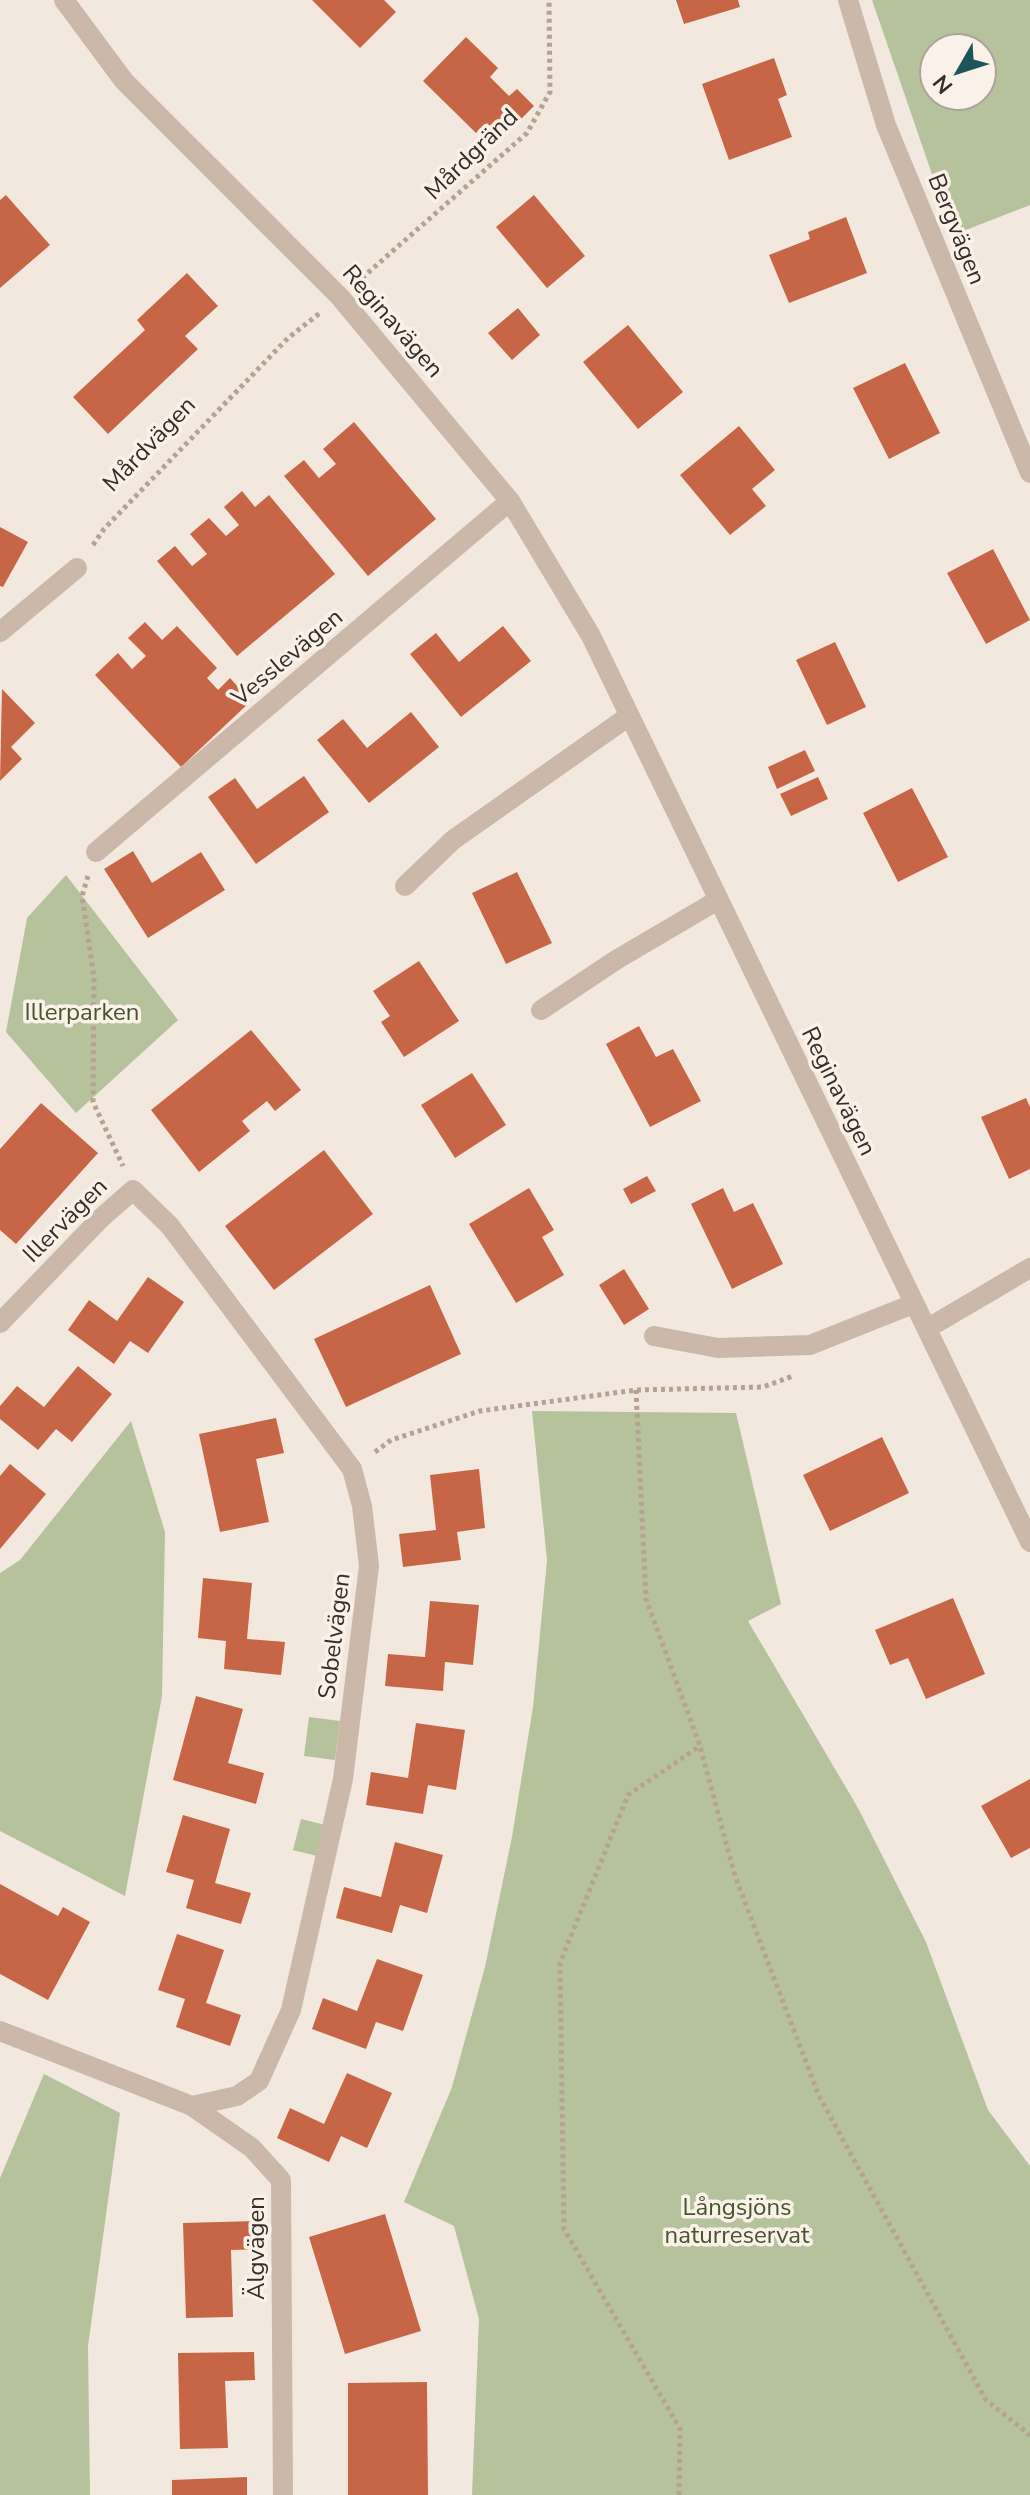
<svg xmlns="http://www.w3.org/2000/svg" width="1030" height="2495" viewBox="0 0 1030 2495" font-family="'Nunito Sans',sans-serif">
	<rect width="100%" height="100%" fill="#f3e8dd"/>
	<path fill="#b5c29c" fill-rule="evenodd" d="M872 0H1030V205L953 235ZM934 48H982V96H934Z
		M66 875 178 1020 76 1113 6 1032 27 918Z
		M532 1411 736 1413 781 1604 748 1621 858 1808 926 1942 988 2110 1030 2166V2495H472L479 2319 454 2226 404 2202 452 2087 485 1967 512 1837 533 1707 547 1560Z
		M131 1421 165 1532 162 1696 125 1896 0 1831V1573L20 1560Z
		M309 1717 340 1721 335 1760 304 1756Z
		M301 1819 325 1825 317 1856 293 1850Z
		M44 2074 120 2113 88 2346 90 2495H0V2178Z"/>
	<path fill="#c76646" d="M312 0H384L396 12 360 48Z
		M676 0H738L740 7 684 24Z
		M466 37 498 68 490 77 509 96 517 89 534 106 502 138 487 123 476 133 423 81Z
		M774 58 787 95 778 99 792 137 729 160 702 84Z
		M6 195 50 245 0 288V200Z
		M534 195 585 256 547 288 496 227Z
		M846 217 867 273 789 303 769 255 810 239 808 232Z
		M187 273 218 306 185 336 198 349 108 434 73 397 145 330 137 320Z
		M518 308 540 335 512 360 488 333Z
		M628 325 683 392 638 429 583 362Z
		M905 363 940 433 889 459 853 388Z
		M354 422 436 519 368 576 284 476 304 460 319 478 336 464 323 449Z
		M739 426 775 470 752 489 766 506 730 535 680 475Z
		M242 491 255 507 269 495 335 574 237 656 157 561 175 546 192 566 207 554 190 534 209 518 226 536 239 525 224 507Z
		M0 527 28 542 3 587 0 586Z
		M993 549 1030 620 986 644 947 573Z
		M145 622 162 640 177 626 217 668 207 678 218 690 230 678 251 701 181 767 95 675 118 653 132 669 146 656 128 638Z
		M503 626 531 661 461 717 410 654 436 633 459 662Z
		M835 642 866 707 827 725 796 660Z
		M2 689 35 723 11 747 22 759 0 781Z
		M411 712 439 747 369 803 317 740 343 719 367 748Z
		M805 750 815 771 777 789 768 767Z
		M304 776 329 812 256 864 208 797 235 778 257 809Z
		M818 777 828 799 791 816 780 794Z
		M912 788 948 857 898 882 863 813Z
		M133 851 152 883 201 852 225 890 148 938 104 869Z
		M517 872 552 943 506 964 472 893Z
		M419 961 459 1021 404 1057 381 1022 390 1016 373 991Z
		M639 1026 656 1057 673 1049 701 1101 650 1127 606 1044Z
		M251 1030 301 1090 275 1111 267 1101 242 1121 250 1131 199 1172 151 1110Z
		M472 1073 506 1125 455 1158 421 1105Z
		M1026 1098 1030 1107V1169L1009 1179 981 1117Z
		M41 1103 98 1153 16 1244 0 1230V1149Z
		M324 1150 373 1214 274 1290 225 1226Z
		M647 1176 656 1191 631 1204 623 1189Z
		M529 1188 554 1230 542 1237 564 1275 516 1303 469 1224Z
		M723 1188 734 1212 753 1203 783 1264 732 1289 691 1204Z
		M624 1269 649 1309 624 1325 599 1285Z
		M148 1277 184 1302 148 1353 130 1341 114 1364 68 1330 89 1300 117 1321Z
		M430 1285 461 1354 346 1407 314 1339Z
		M78 1366 112 1394 72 1442 56 1429 38 1450 0 1419V1406L17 1386 44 1407Z
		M276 1418 284 1453 256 1459 269 1522 220 1532 199 1434Z
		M882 1437 909 1493 830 1531 803 1475Z
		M10 1464 46 1494 0 1549V1476Z
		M479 1469 485 1528 457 1532 461 1560 403 1567 399 1534 436 1530 430 1475Z
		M203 1578 252 1583 247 1639 285 1642 281 1675 224 1669 226 1641 198 1638Z
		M953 1598 985 1674 926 1699 908 1658 890 1665 875 1630Z
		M430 1601 479 1605 473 1665 445 1662 443 1691 385 1686 388 1654 425 1657Z
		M196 1696 243 1709 228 1763 264 1773 256 1804 173 1780Z
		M416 1723 465 1730 456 1790 428 1785 423 1814 366 1805 371 1772 408 1778Z
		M1030 1779V1848L1011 1858 981 1806Z
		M183 1815 230 1829 215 1883 251 1893 241 1924 186 1908 194 1880 166 1872Z
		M395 1842 443 1855 427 1913 400 1905 392 1933 336 1918 344 1887 381 1897Z
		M0 1884 58 1916 63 1907 90 1922 48 2000 0 1974Z
		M177 1934 224 1950 206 2003 241 2015 230 2046 176 2027 185 1999 158 1990Z
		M377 1959 423 1975 403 2031 376 2022 366 2049 312 2029 323 1998 357 2011Z
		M347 2073 392 2093 367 2148 341 2136 329 2162 277 2138 290 2108 324 2124Z
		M385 2214 421 2331 345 2354 309 2237Z
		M260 2221V2249L231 2250 233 2317 186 2318 183 2223Z
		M254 2352 255 2380 225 2381 228 2448 180 2449 178 2353Z
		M427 2382 428 2495H348V2383Z
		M247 2477V2495H172V2480Z"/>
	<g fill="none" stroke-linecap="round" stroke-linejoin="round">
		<path stroke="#b7a292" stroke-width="5" stroke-dasharray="4 4" stroke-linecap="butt" d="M362 278 527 133 550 92 549 0
			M93 545 104 529 288 338 320 313
			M88 876 82 896 94 977 93 1102 123 1166
			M636 1390 646 1599 700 1746 735 1876 819 2096 986 2400 1030 2435
			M375 1452 391 1440 480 1411 636 1390 763 1387 793 1376
			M679 2495 680 2429 564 2229 560 1963 628 1795 700 1746"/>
		<path stroke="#cbb8a8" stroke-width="20" d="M64 0 124 81 340 297 510 501 591 636 1030 1542
			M848 0 886 125 1030 473
			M0 632 77 568
			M96 852 510 501
			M405 886 453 840 629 716
			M541 1010 616 960 718 900
			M0 1323 100 1219 133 1190 170 1226 352 1469 362 1506 369 1566 343 1779 291 2010 259 2081 237 2096 192 2106
			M928 1328 1030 1268
			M654 1336 718 1348 810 1345 913 1304
			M0 2031 192 2106 252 2148 281 2180 283 2495"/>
	</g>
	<g text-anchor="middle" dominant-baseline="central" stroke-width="7" stroke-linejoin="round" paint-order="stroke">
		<g font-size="24" fill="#382d28" stroke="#faf2e9">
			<text transform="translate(471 154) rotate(-44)">Mårdgränd</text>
			<text transform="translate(957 229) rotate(68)">Bergvägen</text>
			<text transform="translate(393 321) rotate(49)">Reginavägen</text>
			<text transform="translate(149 444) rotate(-46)">Mårdvägen</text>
			<text transform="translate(287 657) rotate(-40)">Vesslevägen</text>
			<text transform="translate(839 1091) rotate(64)">Reginavägen</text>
			<text transform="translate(65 1220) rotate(-45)">Illervägen</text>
			<text transform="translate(334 1636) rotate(-83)">Sobelvägen</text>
			<text transform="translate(256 2248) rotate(-90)">Älgvägen</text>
		</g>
		<g font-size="24" fill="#46562c" stroke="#faf2e9">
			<text x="82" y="1012">Illerparken</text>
			<text x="737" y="2207">Långsjöns<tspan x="737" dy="28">naturreservat</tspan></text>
		</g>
	</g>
	<g transform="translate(958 72) rotate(231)"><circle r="38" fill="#faf2e9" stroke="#aca39c" stroke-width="2"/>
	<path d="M0-6L14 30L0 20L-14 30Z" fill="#1d565a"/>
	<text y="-12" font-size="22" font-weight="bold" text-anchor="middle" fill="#382d28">N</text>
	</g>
</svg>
